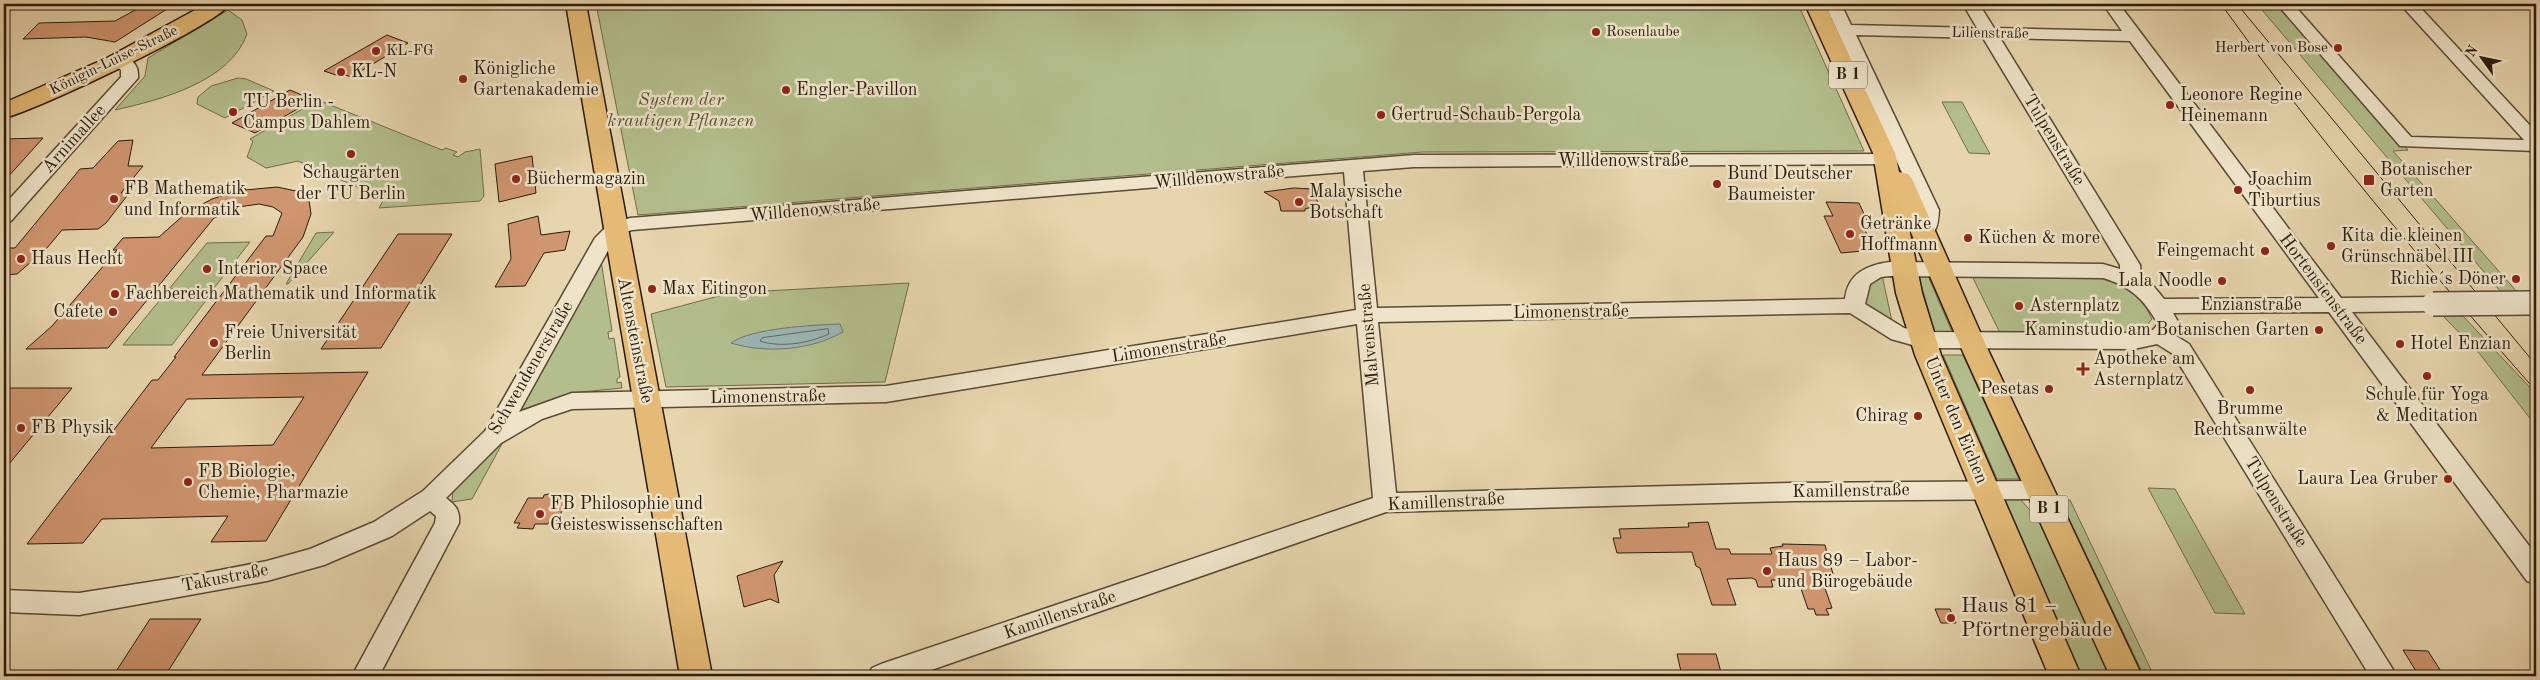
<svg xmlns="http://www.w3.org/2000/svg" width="2540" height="680" viewBox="0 0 2540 680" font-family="'Old Standard TT',serif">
	<rect width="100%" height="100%" fill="#e7d5ad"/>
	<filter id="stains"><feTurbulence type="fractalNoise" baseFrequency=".004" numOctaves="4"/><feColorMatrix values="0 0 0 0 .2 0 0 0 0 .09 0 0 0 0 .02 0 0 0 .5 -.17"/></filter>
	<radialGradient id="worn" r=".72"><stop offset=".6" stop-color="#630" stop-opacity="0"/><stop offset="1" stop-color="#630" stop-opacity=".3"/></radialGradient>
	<path fill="#b3be8c" stroke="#6e6c4b" d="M596 4H1798L1864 151 1422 152 638 215Z
		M2257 4H2279L2291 17 2408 150 2393 151 2518 293 2501 292Z
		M228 10 242 20 247 34C230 82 160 100 115 110L145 76 148 58Z
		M238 78 246 79 274 91 225 118 197 104 198 97 211 86Z
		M318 100 442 150 446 148 457 152 453 155 458 157 465 152 480 149 484 196 480 201 379 208 384 199 298 161 266 168 247 157 253 141 250 139Z
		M1942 102H1962L1990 154 1969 153Z
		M334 232 288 284H286L316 233Z
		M250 242 214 288 169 289 207 243Z
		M600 254 612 331 608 332 609 339 614 338 620 377 617 379V383L621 382 622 388 571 393 515 412Z
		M1882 275 1893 326 1865 307 1863 288Z
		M1928 276 1953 334H1935L1919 277Z
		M1972 276H2097L2129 288 2140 296 2152 319 2140 333 2002 337Z
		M909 283 885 382 666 387 651 314 730 293Z
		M211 294 172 345H123L164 295Z
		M2443 316H2463L2536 394V426L2479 353Z
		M1943 355H1963L2019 479H1997Z
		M499 442H503L472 499 452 502 453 489Z
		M2148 488 2175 489 2245 614 2215 613Z
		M2004 498H2019L2038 519 2110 676H2082Z
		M2060 500H2070L2154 676H2144Z"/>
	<path fill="#9bb6b5" stroke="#6e7871" d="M840 324 843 332C811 350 767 354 731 343 751 328 814 325 840 324Z"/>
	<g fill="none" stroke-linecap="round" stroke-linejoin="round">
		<path stroke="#626860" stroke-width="1" d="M828 329 829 334C809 343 781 348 760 341L762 338Z"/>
	</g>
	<path fill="#d09670" stroke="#2a1b0a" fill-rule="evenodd" d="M146 4H175L115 42 86 37 23 39 39 23 115 21Z
		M387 35 408 43 351 77 343 74 339 76 324 71Z
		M290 90 311 99 308 101 310 102 255 133 232 123Z
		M43 138 16 168 4 181V139Z
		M133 140 128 166H143L121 193 130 192 106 223 98 229 62 230 36 261 31 262 17 274 4 275V254L8 248H15L80 169 93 168 118 141Z
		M532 156 536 193 499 202 495 164Z
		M277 187 296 191 309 200 311 214 303 237 202 375 368 372 266 541 211 542 228 516 102 519 83 543 27 544 152 380H158L176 357H174L266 236H273L282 213 273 207 259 204 238 207 214 218 108 348 26 349 52 326 117 250H113L123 238 159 237 186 213 212 199 245 188V190ZM304 397 273 445 151 448 187 399Z
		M1294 188 1312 189 1319 205 1305 209V211H1281L1279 201 1264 192Z
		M1826 202 1859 203 1870 227H1864L1873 250 1841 253 1824 216H1833Z
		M538 216 541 235 570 231 565 250 544 253 525 286 495 287 511 259 508 224Z
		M398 234H452L381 348 321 349Z
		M4 388H72L4 470Z
		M549 494 567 501 557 521 550 520 548 524H535L533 529 517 528 520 523H514L528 498H543L544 495Z
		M1708 522 1716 549H1729L1731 554H1772L1770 548 1783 546 1782 544 1825 545 1833 574 1822 575 1821 577 1832 608 1826 609 1829 615H1816L1814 609H1808L1798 580H1771L1773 587H1758L1756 580 1752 578 1727 579 1736 605H1712L1700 568 1696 566 1692 552 1617 553 1613 538H1621L1619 529 1689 527 1688 523Z
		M783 561 774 575 779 603 770 599 744 607 737 576Z
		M1935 609H1950L1956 623H1941Z
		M150 619H201L165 676H113Z
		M2403 650 2428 651 2444 676H2419Z
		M1677 654H1716L1722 676H1682Z"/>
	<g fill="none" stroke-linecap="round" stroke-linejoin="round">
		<g stroke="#594a33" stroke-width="3">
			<path id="minor" d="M1825 4H1841L1851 25 1977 28 1963 4H1979L1994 28 2122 31 2103 4H2119L2341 298 2433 297 2440 299 2443 304 2440 309 2433 311 2352 312 2536 555V584L2527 581 2329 312 2173 313 2180 325 2173 334 2189 344 2397 676H2370L2173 354 2157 344 2134 349 1923 348 1891 339 1850 313 1378 322 1396 493 1792 483 2040 481 2048 483 2052 490 2048 497 2040 499 1792 501 1386 512 914 676H868L872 668 881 664 1373 498 1357 324 886 402 572 409 542 419 501 443 446 498C456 506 460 510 459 523L379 676H352L435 523 436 516 430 511 392 536 324 565 267 581 79 615 4 612V590L79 593 200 574 267 561 310 549 374 522 423 491 485 431 595 238 608 225 630 218 1414 155 1885 154 1892 156 1894 160 1892 164 1414 167 1363 171 1377 308 1845 299C1848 273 1867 265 1890 262L2103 264 2120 269V265L1983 38 1856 35 1939 210C1938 224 1938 234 1922 238L1915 237 1912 232 1918 225 1919 210ZM2000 38 2130 41 2319 298 2164 299 2151 283 2141 277 2140 265ZM1344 172 1356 310 886 386 572 393 519 412 610 247 622 233 632 230ZM1890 276 2103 278C2130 286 2144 299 2158 324L2153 330 2134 333 1923 332 1904 328 1865 304 1870 284 1881 277Z
				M2277 4H2293L2411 137 2524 140 2400 4H2417L2536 132V151L2400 146Z
				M119 56C132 59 139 64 138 78L11 221 4 223V205L121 77V70L111 61 113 57Z"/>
		</g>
		<g stroke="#2a1b0a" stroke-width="3">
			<path id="major" d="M206 4H230C215 26 35 111 4 118V103L107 58Z
				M566 4H586L712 676H680Z
				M1805 4H1825L1895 153 1899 172 1908 174 1912 179 1989 352 2142 676H2110L1963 352 1909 228 1922 293 1941 355 2081 676H2049L1915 355 1896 293 1873 153Z"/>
		</g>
		<use href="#minor" fill="#efe4ca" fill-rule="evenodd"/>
		<use href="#major" fill="#e4ba76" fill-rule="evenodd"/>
		<path stroke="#2a1b0a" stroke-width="1" d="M2221 4C2318 140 2426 266 2536 391
			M2237 4 2536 365"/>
		<g stroke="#594a33" stroke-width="26" stroke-linecap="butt">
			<path id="minor-bridge" d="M2433 304 2531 303"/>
		</g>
		<use href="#minor-bridge" stroke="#efe4ca" stroke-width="23"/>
	</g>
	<g fill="#8f2418" stroke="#efe4ca" stroke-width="2">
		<circle cx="1596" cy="32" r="5"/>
		<circle cx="2338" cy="48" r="5"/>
		<circle cx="376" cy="51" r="5"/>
		<circle cx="341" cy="72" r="5"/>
		<circle cx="463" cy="79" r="5"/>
		<circle cx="786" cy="90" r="5"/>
		<circle cx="2170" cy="105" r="5"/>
		<circle cx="233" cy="112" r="5"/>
		<circle cx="1381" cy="115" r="5"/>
		<circle cx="351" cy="154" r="5"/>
		<circle cx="516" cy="179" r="5"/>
		<rect x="2363" y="174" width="12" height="12" rx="2.5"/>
		<circle cx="1717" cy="184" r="5"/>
		<circle cx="2238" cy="190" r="5"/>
		<circle cx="114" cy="199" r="5"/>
		<circle cx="1299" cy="202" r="5"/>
		<circle cx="1850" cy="234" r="5"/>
		<circle cx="1968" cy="238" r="5"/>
		<circle cx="2331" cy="246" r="5"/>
		<circle cx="2265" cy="251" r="5"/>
		<circle cx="21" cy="259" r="5"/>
		<circle cx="207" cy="269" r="5"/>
		<circle cx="2516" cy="279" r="5"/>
		<circle cx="2222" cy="281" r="5"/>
		<circle cx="652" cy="289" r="5"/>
		<circle cx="115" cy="294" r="5"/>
		<circle cx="2019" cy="306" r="5"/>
		<circle cx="113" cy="312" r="5"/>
		<circle cx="2319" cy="330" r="5"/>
		<circle cx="214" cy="343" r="5"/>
		<circle cx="2400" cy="344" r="5"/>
		<path d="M2080.5 361.5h5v5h5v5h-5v5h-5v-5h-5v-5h5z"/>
		<circle cx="2427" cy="376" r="5"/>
		<circle cx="2049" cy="389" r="5"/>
		<circle cx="2250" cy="390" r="5"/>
		<circle cx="1918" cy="416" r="5"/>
		<circle cx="21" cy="428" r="5"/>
		<circle cx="2448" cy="479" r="5"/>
		<circle cx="188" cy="482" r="5"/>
		<circle cx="540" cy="514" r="5"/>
		<circle cx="1767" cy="571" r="5"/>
		<circle cx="1951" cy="618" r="5"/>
	</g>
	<g text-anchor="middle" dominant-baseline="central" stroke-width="5" stroke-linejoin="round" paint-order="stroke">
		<g font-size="15" fill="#2a1b0a" stroke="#efe4ca" text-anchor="start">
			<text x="1606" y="32">Rosenlaube</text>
			<text x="2328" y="48" text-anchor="end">Herbert von Bose</text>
			<text x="386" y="51">KL-FG</text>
		</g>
		<g font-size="15" fill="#2a1b0a" stroke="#efe4ca">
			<text transform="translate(1990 34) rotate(1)">Lilienstraße</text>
			<text transform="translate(114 61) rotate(-26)">Königin-Luise-Straße</text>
		</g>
		<g fill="#efe4ca" stroke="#655744" stroke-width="1">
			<rect x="1829" y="61.5" width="38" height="27" rx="4"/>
			<rect x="2030" y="495.5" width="38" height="27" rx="4"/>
		</g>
		<g font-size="16" font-weight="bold" fill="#2a1b0a">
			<text x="1848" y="75">B 1</text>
			<text x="2049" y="509">B 1</text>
		</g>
		<g font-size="18" fill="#2a1b0a" stroke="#efe4ca" text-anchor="start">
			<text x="473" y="69">Königliche<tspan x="473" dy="21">Gartenakademie</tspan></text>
			<text x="351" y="72">KL-N</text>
			<text x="796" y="90">Engler-Pavillon</text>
			<text x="2180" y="95">Leonore Regine<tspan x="2180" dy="21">Heinemann</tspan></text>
			<text x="243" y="102">TU Berlin -<tspan x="243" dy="21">Campus Dahlem</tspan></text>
			<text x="1391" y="115">Gertrud-Schaub-Pergola</text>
			<text x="2380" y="170">Botanischer<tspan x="2380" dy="21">Garten</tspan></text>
			<text x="351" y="173" text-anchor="middle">Schaugärten<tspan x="351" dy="21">der TU Berlin</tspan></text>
			<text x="1727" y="174">Bund Deutscher<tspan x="1727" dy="21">Baumeister</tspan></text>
			<text x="526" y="179">Büchermagazin</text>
			<text x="2248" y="180">Joachim<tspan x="2248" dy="21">Tiburtius</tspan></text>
			<text x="124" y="189">FB Mathematik<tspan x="124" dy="21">und Informatik</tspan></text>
			<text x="1309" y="192">Malaysische<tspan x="1309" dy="21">Botschaft</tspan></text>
			<text x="1860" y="224">Getränke<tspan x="1860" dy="21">Hoffmann</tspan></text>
			<text x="2341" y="236">Kita die kleinen<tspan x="2341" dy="21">Grünschnäbel III</tspan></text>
			<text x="1978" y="238">Küchen &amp; more</text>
			<text x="2255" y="251" text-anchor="end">Feingemacht</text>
			<text x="31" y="259">Haus Hecht</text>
			<text x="217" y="269">Interior Space</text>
			<text x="2506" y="279" text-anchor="end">Richie´s Döner</text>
			<text x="2212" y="281" text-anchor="end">Lala Noodle</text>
			<text x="662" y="289">Max Eitingon</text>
			<text x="125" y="294">Fachbereich Mathematik und Informatik</text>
			<text x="2029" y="306">Asternplatz</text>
			<text x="103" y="312" text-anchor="end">Cafete</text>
			<text x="2309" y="330" text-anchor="end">Kaminstudio am Botanischen Garten</text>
			<text x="224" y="333">Freie Universität<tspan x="224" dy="21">Berlin</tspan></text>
			<text x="2410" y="344">Hotel Enzian</text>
			<text x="2093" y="359">Apotheke am<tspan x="2093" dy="21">Asternplatz</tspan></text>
			<text x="2039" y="389" text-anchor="end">Pesetas</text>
			<text x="2427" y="395" text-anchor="middle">Schule für Yoga<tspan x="2427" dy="21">&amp; Meditation</tspan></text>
			<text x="2250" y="409" text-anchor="middle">Brumme<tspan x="2250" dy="21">Rechtsanwälte</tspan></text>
			<text x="1908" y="416" text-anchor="end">Chirag</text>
			<text x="31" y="428">FB Physik</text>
			<text x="198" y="472">FB Biologie,<tspan x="198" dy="21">Chemie, Pharmazie</tspan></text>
			<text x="2438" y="479" text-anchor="end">Laura Lea Gruber</text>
			<text x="550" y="504">FB Philosophie und<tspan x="550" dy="21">Geisteswissenschaften</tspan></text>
			<text x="1777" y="561">Haus 89 – Labor-<tspan x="1777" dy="21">und Bürogebäude</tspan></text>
		</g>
		<g font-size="18" font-style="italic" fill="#534c31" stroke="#efe4ca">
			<text x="681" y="100">System der<tspan x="681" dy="21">krautigen Pflanzen</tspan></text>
		</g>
		<g font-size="18" fill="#2a1b0a" stroke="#efe4ca">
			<text transform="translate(74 139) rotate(-48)">Arnimallee</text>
			<text transform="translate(2054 140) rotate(59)">Tulpenstraße</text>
			<text x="1623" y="161">Willdenowstraße</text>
			<text transform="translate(1219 177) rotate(-5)">Willdenowstraße</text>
			<text transform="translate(815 210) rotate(-5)">Willdenowstraße</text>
			<text transform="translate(2323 289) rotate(53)">Hortensienstraße</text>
			<text x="2251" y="305">Enzianstraße</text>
			<text transform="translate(1571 312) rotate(-1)">Limonenstraße</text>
			<text transform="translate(1369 335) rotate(-95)">Malvenstraße</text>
			<text transform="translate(635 340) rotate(79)">Altensteinstraße</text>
			<text transform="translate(1169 348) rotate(-9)">Limonenstraße</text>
			<text transform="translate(531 368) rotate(-60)">Schwendenerstraße</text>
			<text transform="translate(768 397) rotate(-1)">Limonenstraße</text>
			<text transform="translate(1956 420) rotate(67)">Unter den Eichen</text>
			<text transform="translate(1851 491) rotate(-1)">Kamillenstraße</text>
			<text transform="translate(1446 502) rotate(-3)">Kamillenstraße</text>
			<text transform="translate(2276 502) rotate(58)">Tulpenstraße</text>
			<text transform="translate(225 578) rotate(-11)">Takustraße</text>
			<text transform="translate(1060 615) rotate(-19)">Kamillenstraße</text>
		</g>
		<g font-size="21" fill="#2a1b0a" stroke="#efe4ca" text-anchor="start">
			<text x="1961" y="606">Haus 81 –<tspan x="1961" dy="24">Pförtnergebäude</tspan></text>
		</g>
	</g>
	<rect width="2540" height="680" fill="none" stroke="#e7d5ad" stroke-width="20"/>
	<rect x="5" y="5" width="2530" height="670" fill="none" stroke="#2a1b0a" stroke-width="2.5"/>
	<rect x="10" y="10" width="2520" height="660" fill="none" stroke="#2a1b0a"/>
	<g transform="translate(2482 58) rotate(303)" stroke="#efe4ca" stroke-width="4" paint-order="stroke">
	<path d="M0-4L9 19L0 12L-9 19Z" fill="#2a1b0a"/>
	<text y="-8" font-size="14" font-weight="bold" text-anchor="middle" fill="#2a1b0a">N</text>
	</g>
	<rect width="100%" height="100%" filter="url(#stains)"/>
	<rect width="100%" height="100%" fill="url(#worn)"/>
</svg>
